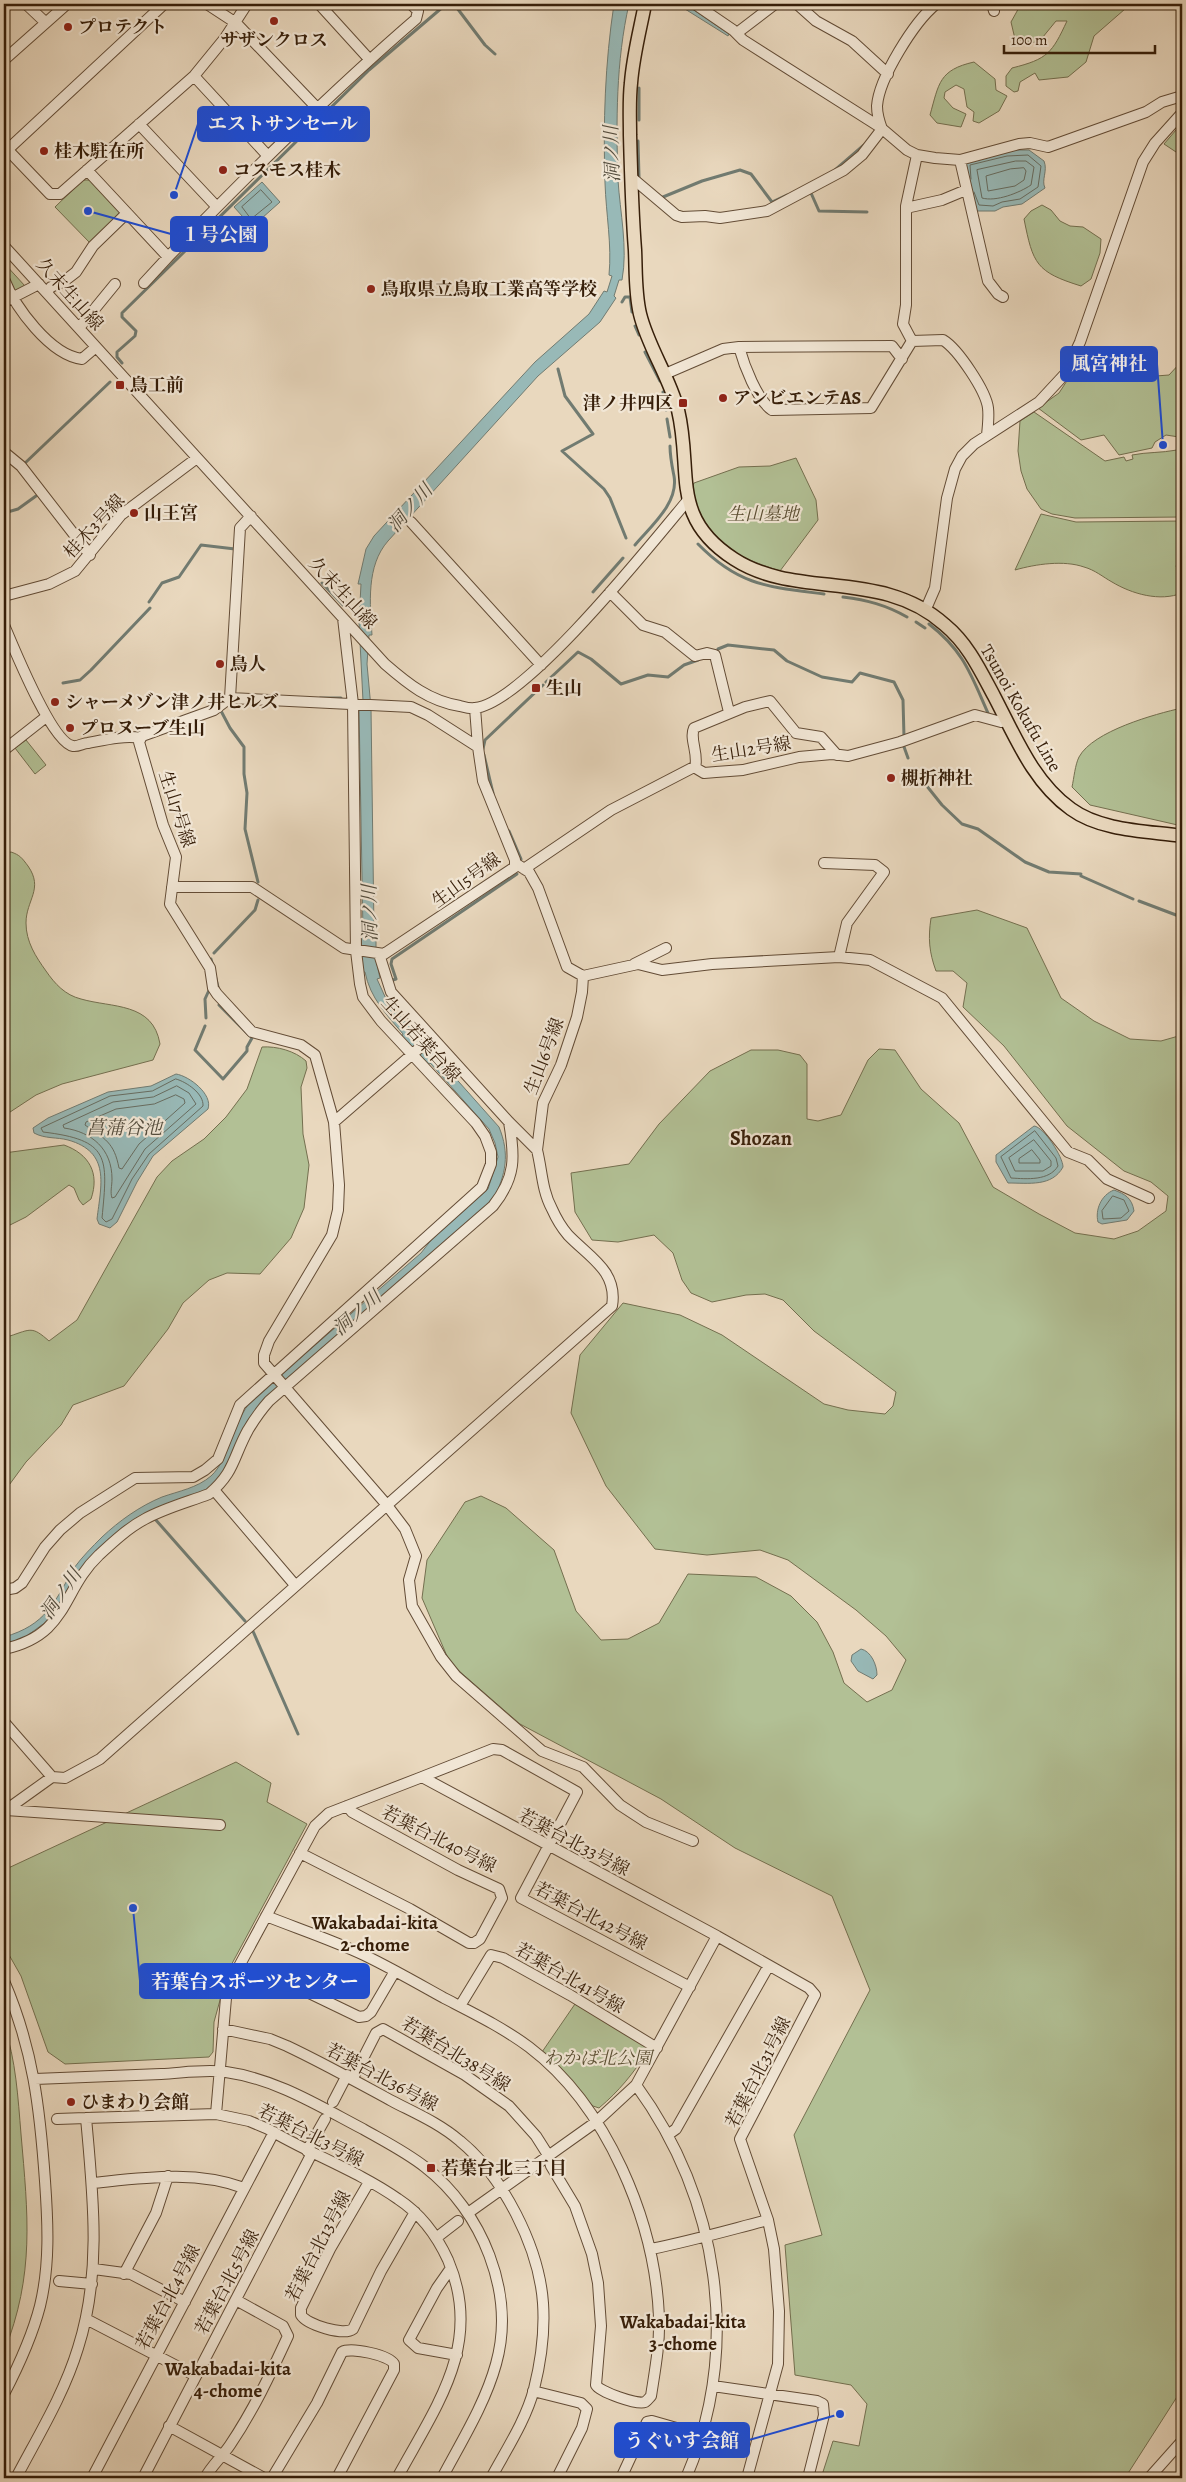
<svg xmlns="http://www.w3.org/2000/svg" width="1186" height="2482" viewBox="0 0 1186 2482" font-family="Alegreya,'Noto Serif JP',serif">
	<rect width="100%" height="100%" fill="#e9d8be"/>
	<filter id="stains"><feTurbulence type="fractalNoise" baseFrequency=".004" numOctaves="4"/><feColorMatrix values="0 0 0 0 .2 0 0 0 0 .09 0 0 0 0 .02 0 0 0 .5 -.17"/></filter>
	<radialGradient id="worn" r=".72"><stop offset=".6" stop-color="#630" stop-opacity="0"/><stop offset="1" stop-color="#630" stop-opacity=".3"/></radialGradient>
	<path fill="#b2c095" stroke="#746f4f" d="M1021 4H1144L1125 9 1094 36 1086 62 1068 77 1039 80 1035 73 1020 82 1018 91 1014 92 1006 86V76L1012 68C1048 59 1052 53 1067 21H1056L1038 43 1015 39 1011 22Z
		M974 62 995 79 996 90 1007 96 999 111 979 123 973 121 974 112 967 107 964 89 956 85 945 92 944 98 953 108 966 114 961 127 937 123 930 115C939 83 939 70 974 62Z
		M1182 123V156L1164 144Z
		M83 180H91L122 215 91 244 55 207Z
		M1042 205 1051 210 1060 221 1070 226 1083 227 1101 239 1100 253 1091 279 1081 286C1036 272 1033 264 1024 219L1031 211Z
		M4 263 25 286 16 291 12 289 4 273Z
		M1182 361V517L1075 518 1052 514 1041 509 1027 489 1021 471 1018 451 1020 421 1034 412 1105 461 1124 457 1126 461 1133 459 1132 455C1147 452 1161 453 1177 450L1180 445 1179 437 1166 435 1155 442 1152 448 1119 455 1104 435 1081 440 1038 408 1059 393 1078 364 1116 379 1169 375Z
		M796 458 816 500 818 520 780 571C731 555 706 542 690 491L694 483 739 467 770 466Z
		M1041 514 1076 522 1182 521V557L1176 566 1182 578V593C1160 602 1132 594 1112 582 1103 577 1095 570 1084 567 1064 560 1036 564 1015 570Z
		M1182 708V826L1090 805 1072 787C1074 778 1075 765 1079 757 1093 731 1155 714 1182 708Z
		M26 740 46 765 35 774 15 748Z
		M11 852C20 855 22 858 28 866 44 889 26 900 26 923 26 942 36 957 46 971 55 984 65 995 81 999 112 1008 153 1002 160 1044L153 1060 62 1084 36 1095 4 1116V854Z
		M977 910 1027 928 1061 998 1094 1021 1130 1039 1161 1041 1182 1035V2389L1125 2478H821L833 2441 859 2446 867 2404 851 2385 795 2375 785 2245 822 2235 794 2135 870 1990 832 1896 735 1848 661 1799 520 1724 450 1663 422 1598 427 1560 465 1502 481 1496 506 1508 554 1550 576 1611 601 1640 628 1639 659 1623 688 1574 756 1577 791 1596 817 1622 833 1652 844 1683 867 1702 892 1690 906 1660 886 1636 856 1610 788 1560 760 1550 707 1555 655 1549 606 1486 571 1413 580 1355 623 1303 680 1315 722 1335 824 1404 848 1410 885 1414 893 1406 896 1392 814 1331 783 1300 765 1294 746 1295 712 1302 691 1293 682 1280 673 1253 654 1235 618 1242 592 1240 575 1212 571 1173 629 1164 659 1124 710 1071 751 1050H778L800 1055 807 1064V1119L818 1121 841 1115 868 1060 879 1049 895 1050 921 1089 959 1123 993 1187 1039 1214 1075 1233 1114 1239 1138 1231 1166 1211 1168 1196 1151 1182 1124 1171 1067 1126 1004 1046 963 1007 967 983 953 971H936C929 952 928 938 931 918Z
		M262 1047C277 1046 295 1051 306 1061L307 1068 301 1087 303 1134 309 1165 304 1208 291 1238 260 1274 227 1273 209 1280 183 1303 168 1329 124 1386 73 1405 61 1425 26 1462 4 1492V1331L10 1336C31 1329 32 1326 49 1341L77 1320 157 1177 172 1161 204 1139 226 1117 247 1089Z
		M64 1145C89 1154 100 1173 91 1199L83 1205 79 1200 74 1188 69 1185 26 1217 4 1228V1153Z
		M236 1762 271 1783 267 1802 307 1824 228 1971 214 2022 213 2052 209 2057 65 2064 48 2052 21 1976 4 1946V1870Z
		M575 2004 646 2046 647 2052C633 2074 619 2091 599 2108L593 2106 542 2052Z
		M4 2025C16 2060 18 2098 21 2134 28 2215 35 2274 4 2352Z"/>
	<path fill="#98b9b7" stroke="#717b71" d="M614 4H629C616 61 616 122 618 180 620 212 628 248 622 280H619L614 296 616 298 600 322 538 376 388 541C366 566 370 604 372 635H369L367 664 371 708 374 931H376V960L380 978 377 979 387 1001 499 1127C510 1154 506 1174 493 1200L265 1399 247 1421 225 1471 204 1493 152 1510 121 1529 50 1619 24 1638 4 1644V1637C46 1625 54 1603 74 1568 82 1557 92 1547 102 1537 119 1521 140 1506 162 1497 179 1491 197 1488 211 1476 229 1460 233 1421 252 1400L421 1253 432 1239 488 1189 498 1157 495 1143 489 1129 430 1063 427 1065 402 1036 403 1034C387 1015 370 998 365 972H362L361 932H363L359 708 363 701 359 622 361 584H358L366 549 374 536 535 362 589 314 604 291 607 292 612 276 609 275C612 245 606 214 605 183 603 123 605 63 614 4Z
		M677 4H685L729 34 728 36Z
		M1015 150H1029L1044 161C1048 171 1041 180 1045 188L1022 204 1003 207 995 211H976L963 161Z
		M262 182 280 202 252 227 234 207Z
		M176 1074C189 1076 213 1094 208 1109L153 1156 137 1182 117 1222 110 1228 99 1224 97 1219C101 1185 111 1152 68 1140 57 1137 45 1139 34 1133L33 1128 48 1118 108 1092 151 1086Z
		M1034 1126C1044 1127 1063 1157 1063 1167 1052 1187 1029 1183 1008 1183L996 1162V1155Z
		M1114 1190C1125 1194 1132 1198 1134 1211L1127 1220 1102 1224 1098 1222C1095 1210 1101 1195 1114 1190Z
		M861 1649C871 1651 877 1665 877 1675L873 1679 858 1671 851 1661 852 1655Z"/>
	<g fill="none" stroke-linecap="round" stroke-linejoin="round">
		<path stroke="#676c60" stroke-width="1" d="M1016 161H1026L1034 167 1031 185C1019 193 996 202 982 198L977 170Z
			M1024 168 1026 171 1024 180 1015 186 988 191 986 176 1010 169Z
			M971 179 970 165 1007 156 1028 155 1041 166 1038 187 1020 199 1002 202 993 206 979 205 974 192
			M261 190 272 202 251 219 242 207Z
			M176 1079C187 1082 204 1094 203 1106L149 1154 132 1179 112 1219 106 1222 102 1218C108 1157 110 1140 43 1132L41 1128 110 1096 152 1091Z
			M177 1086 189 1093 196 1104 145 1149 115 1197 112 1198C110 1192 112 1186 112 1179 112 1149 92 1132 64 1128L63 1125 113 1102 153 1097Z
			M176 1095 184 1099 185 1103 139 1144 122 1169 119 1168C114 1142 105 1139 85 1125L86 1122 116 1109 154 1104Z
			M1035 1131 1056 1158 1058 1166C1049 1181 1027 1179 1011 1178L1001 1157Z
			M1034 1140 1051 1161V1166L1043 1171H1015L1009 1158Z
			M1032 1150 1040 1160V1163H1019V1159Z
			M1113 1196 1124 1200 1129 1211 1121 1218 1103 1219 1102 1211Z"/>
		<path stroke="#717b71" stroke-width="3" d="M454 4 485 45 495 54
			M639 120V88
			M638 141 639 177
			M835 170 864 145
			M811 193 819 211 867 212
			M663 197 702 181 740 170 751 174 772 202 787 195
			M622 302 625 297H630L632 312
			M635 326 639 335
			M645 352 660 381
			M122 363 117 357V352L135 336 136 331 122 317V313L369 70 444 6
			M558 369 565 396 593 434 562 451 604 489 610 498 626 538
			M663 392 666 410
			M667 419 670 437
			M24 464 110 382
			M4 513 18 509 36 496
			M698 544C739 586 769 587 824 594
			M635 545C650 527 679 503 674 476 672 466 670 457 670 446
			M322 583 343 605
			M593 592 623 558
			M843 597C867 600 886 605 907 617
			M149 602 162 583 179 577 201 545 235 549
			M916 622 925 628
			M929 624C964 651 971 675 988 713
			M718 649 728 645 774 650 787 661 822 677 852 682 860 673 894 682 903 700 904 737
			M546 682 578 652 591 659 621 684 648 675 668 677 684 665 698 660
			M63 683 80 680 91 670 150 608
			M320 698H341
			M220 709 230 728 244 747V774L247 793 245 829 258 882
			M903 744 908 758
			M483 749 485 740 543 685
			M484 755 493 793
			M926 785 942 805 962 824 978 829 1025 862 1049 872 1081 874
			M509 831 521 859
			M1081 876 1133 899
			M1139 901 1176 915 1182 912
			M214 953 255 910 258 900
			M211 959 219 991
			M393 980 396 979 391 964 392 959 517 874
			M219 1005 252 1038 247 1047V1051L223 1079
			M206 1018 205 999 210 988
			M205 1026 195 1050 223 1079
			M155 1519 245 1621
			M252 1629 298 1734"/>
		<g stroke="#634c36" stroke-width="12">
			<path id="minor" d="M26 4 45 22
				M207 4 236 23 318 109
				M319 4 369 59
				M695 4 733 30 743 40 880 127 907 150 917 155 935 158 960 160 1019 144 1030 143 1048 147 1146 112 1162 102 1182 96
				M797 4 816 21 852 41 888 74
				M992 4 994 11
				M737 33 775 4
				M4 60 67 4
				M194 76 268 156
				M139 124 217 207
				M4 146 50 194H60L194 76 225 38 247 4
				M4 153 164 4
				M960 160 988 281 998 294 1003 297
				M87 170 168 257C248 175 329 94 416 19L418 11 411 4
				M631 177 676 215 682 217 705 216 720 218 767 211 844 170 862 155 882 129C879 121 877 114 877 106 879 78 914 22 936 4
				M906 208 942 200 966 190
				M4 246 385 664C408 684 429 701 460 706 464 707 470 709 475 708 525 703 652 543 688 500
				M4 279C15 307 50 355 82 359L96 347
				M144 283 168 257
				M47 292 51 287 63 282 76 272 93 246 127 213
				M4 302 39 284
				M79 328 115 284
				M912 341 943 340C958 349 986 391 988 408 989 416 988 426 987 435
				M739 347 892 346 902 359
				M665 374 723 349 739 347C744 365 757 400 772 410L871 408 912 341 903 324 906 305V206L917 155
				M4 452 21 466 90 555
				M251 516 240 528 230 698 214 710 142 736 139 742 163 825 176 857 170 904 210 968 213 988 217 994 252 1032 301 1045 315 1055 334 1122 431 1038
				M411 522 541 665
				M610 592 643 625 665 632 695 656 707 653 715 655 729 712
				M4 596 49 584 75 571 121 515 197 458
				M925 611 935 588 947 498 955 469 962 456 974 444 1039 402 1065 374 1080 342 1143 162 1155 143 1182 113
				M4 625C13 646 52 743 73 746 78 747 83 743 88 743 104 740 124 735 141 738
				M475 708 478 747
				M4 750 46 717
				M695 768C699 753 689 739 694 728L745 707 770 701 796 733 821 737 837 755
				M824 863 875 865 884 872 847 923 839 957
				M524 869 611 810 694 767 704 773 716 772 743 770 799 757 832 754 848 756 900 742 975 715 1001 722 1006 720
				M172 887H252L344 948 384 954 515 867V860L483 781 478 747 428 715 411 707 230 698
				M379 954 391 992 509 1122 537 1150 543 1103 561 1065 577 1017 582 992 583 976 567 967 538 888 529 872 515 863
				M634 964 666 948
				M583 976 638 964 662 970 712 964 839 957 870 960 942 998 1068 1152 1088 1160 1107 1179 1149 1198
				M334 1122 339 1185 338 1210 332 1235 269 1341 264 1355V1363L386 1504 405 1529 416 1556 409 1580 412 1606 441 1657 456 1676 542 1751 583 1767 620 1805 646 1822 693 1841
				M214 1490 295 1585
				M4 1590 15 1588 22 1583 45 1547 60 1530 80 1513 135 1478 193 1477 205 1470 218 1459 240 1405 471 1197 482 1187 491 1164V1152L485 1136 476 1123 381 1021 363 997 360 984 356 951 353 704 343 618
				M4 1649C69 1635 61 1591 99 1555 113 1542 128 1528 145 1519 165 1508 188 1502 209 1494 235 1472 233 1457 248 1430 254 1420 261 1410 269 1401L493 1206C516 1177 515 1157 509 1122
				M4 1722 52 1777
				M422 1777 493 1749 502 1750 577 1792 521 1898 690 1987
				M220 1825 6 1810 52 1777 65 1778 100 1759 612 1306C618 1271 589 1257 568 1235 562 1228 556 1218 552 1209 542 1191 542 1170 537 1150
				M300 1853 410 1909 469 1943H474L480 1939 502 1898 499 1889 458 1870 352 1812 347 1806
				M266 1916C299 1929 332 1940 364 1955 391 1968 417 1983 444 1998 473 2013 502 2027 529 2047 607 2106 655 2221 659 2317 660 2344 655 2370 651 2396 649 2398 648 2400 645 2402 637 2405 600 2392 596 2385L601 2326 598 2283 592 2254 575 2206 551 2166 548 2155 536 2136 509 2106 465 2075 383 2029 376 2033 353 2078
				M717 1936 809 1988 815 1995 740 2139 768 2220 774 2249 779 2311 778 2364 747 2478
				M237 1970 303 1990 359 2017 366 2016 371 2012 395 1971
				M4 1981C33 2048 40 2109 45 2181 48 2223 50 2265 40 2306 32 2337 19 2365 4 2394
				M460 2006 491 1955 503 1958 570 1995 657 2048
				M223 2029 270 2039 287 2046C323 2063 357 2082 392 2101 415 2113 439 2123 460 2141 503 2176 539 2247 543 2303 545 2332 541 2361 534 2389 526 2420 506 2450 491 2478
				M35 2079C77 2077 119 2076 161 2074 182 2073 206 2069 226 2072 276 2079 319 2106 363 2129 384 2141 406 2152 425 2167 482 2211 516 2293 496 2364 485 2404 461 2442 442 2478
				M636 2085C719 2199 742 2347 686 2478
				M333 2102 347 2075
				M216 2114 226 1998 237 1970 315 1826 329 1813 422 1777 717 1936 636 2085 596 2122 468 2213
				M57 2119 86 2118
				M669 2134 676 2129 768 1967
				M307 2151 325 2119
				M369 2182 330 2249 301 2308V2315C307 2325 344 2336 353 2329L381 2271 415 2212
				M92 2183C143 2178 195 2170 244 2188
				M436 2238 458 2221
				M651 2249C691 2241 729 2230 768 2220
				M451 2268 437 2288 409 2340 418 2348 457 2355
				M94 2269 131 2274 185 2302
				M124 2274 156 2213 168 2176
				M59 2281 92 2284
				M86 2319 196 2376
				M713 2386 817 2401 823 2404 824 2415 808 2478
				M533 2391 581 2403 587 2409 582 2428 557 2478
				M169 2426 264 2478
				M16 2478C38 2436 64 2394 78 2348 102 2273 93 2195 86 2118L216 2114 249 2121 268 2129C310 2154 358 2171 398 2199 421 2214 437 2236 448 2260 484 2344 436 2406 397 2478
				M92 2478 274 2132
				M143 2478 312 2153
				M205 2478C212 2465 222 2457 230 2445 253 2411 271 2373 288 2336L283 2326 236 2300
				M272 2478 317 2403 342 2352C351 2347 389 2355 394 2364V2370L337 2478
				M621 2478 647 2422 652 2421 701 2435
				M1149 2478 1182 2441"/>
		</g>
		<g stroke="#361e09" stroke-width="15">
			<path id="major" d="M645 4C640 30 633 56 631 83 629 100 630 118 630 135 631 174 632 212 635 250 636 272 635 293 640 314 648 347 669 376 678 410 693 472 669 517 734 559 797 600 882 568 945 625 968 644 980 670 994 696 1015 736 1033 782 1071 809 1101 831 1147 831 1182 836"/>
		</g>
		<use href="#minor" stroke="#f1e6d5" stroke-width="10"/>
		<use href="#major" stroke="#e9d8be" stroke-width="12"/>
	</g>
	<g fill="#8f2418" stroke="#f1e6d5" stroke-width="2">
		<circle cx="274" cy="21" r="5"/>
		<circle cx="68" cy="27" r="5"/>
		<circle cx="44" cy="151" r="5"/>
		<circle cx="223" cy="170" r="5"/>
		<circle cx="371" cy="289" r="5"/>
		<rect x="115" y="380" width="10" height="10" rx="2.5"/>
		<circle cx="723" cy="398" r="5"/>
		<rect x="678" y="398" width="10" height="10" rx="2.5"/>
		<circle cx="134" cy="513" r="5"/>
		<circle cx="220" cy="664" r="5"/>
		<rect x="531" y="683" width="10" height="10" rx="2.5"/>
		<circle cx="55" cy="702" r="5"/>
		<circle cx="70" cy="728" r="5"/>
		<circle cx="891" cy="778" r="5"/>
		<circle cx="71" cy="2102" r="5"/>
		<rect x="426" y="2163" width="10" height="10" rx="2.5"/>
	</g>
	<g text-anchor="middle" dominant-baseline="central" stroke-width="4.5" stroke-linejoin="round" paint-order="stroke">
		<g font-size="18" font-weight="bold" fill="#361e09" stroke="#f1e6d5" text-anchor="start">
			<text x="78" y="27">プロテクト</text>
			<text x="274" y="40" text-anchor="middle">サザンクロス</text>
			<text x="54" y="151">桂木駐在所</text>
			<text x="233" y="170">コスモス桂木</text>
			<text x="381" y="289">鳥取県立鳥取工業高等学校</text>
			<text x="130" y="385">鳥工前</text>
			<text x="733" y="398">アンビエンテAS</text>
			<text x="673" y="403" text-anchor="end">津ノ井四区</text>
			<text x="144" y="513">山王宮</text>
			<text x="230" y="664">鳥人</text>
			<text x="546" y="688">生山</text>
			<text x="65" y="702">シャーメゾン津ノ井ヒルズ</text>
			<text x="80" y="728">プロヌーブ生山</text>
			<text x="901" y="778">槻折神社</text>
			<text x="81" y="2102">ひまわり会館</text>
			<text x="441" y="2168">若葉台北三丁目</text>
		</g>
		<g font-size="18" fill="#361e09" stroke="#f1e6d5">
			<text transform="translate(70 294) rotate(48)">久末生山線</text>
			<text transform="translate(94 526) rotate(-47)">桂木3号線</text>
			<text transform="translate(343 593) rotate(47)">久末生山線</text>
			<text transform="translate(1021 708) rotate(60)">Tsunoi Kokufu Line</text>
			<text transform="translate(751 749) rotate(-9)">生山2号線</text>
			<text transform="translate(177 809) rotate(72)">生山7号線</text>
			<text transform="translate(466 880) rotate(-36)">生山5号線</text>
			<text transform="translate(421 1039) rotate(48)">生山若葉台線</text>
			<text transform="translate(544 1056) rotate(-69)">生山6号線</text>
			<text transform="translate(439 1839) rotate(27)">若葉台北40号線</text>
			<text transform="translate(574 1842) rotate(28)">若葉台北33号線</text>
			<text transform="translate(591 1916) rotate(28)">若葉台北42号線</text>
			<text transform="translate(570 1978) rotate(30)">若葉台北41号線</text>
			<text transform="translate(456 2054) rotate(32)">若葉台北38号線</text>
			<text transform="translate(758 2072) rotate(-63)">若葉台北31号線</text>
			<text transform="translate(382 2077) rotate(28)">若葉台北36号線</text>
			<text transform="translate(311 2135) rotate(27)">若葉台北3号線</text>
			<text transform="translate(318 2246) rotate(-63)">若葉台北13号線</text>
			<text transform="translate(227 2282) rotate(-62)">若葉台北5号線</text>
			<text transform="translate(168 2297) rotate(-62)">若葉台北4号線</text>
		</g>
		<g font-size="18" font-style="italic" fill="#5b4f33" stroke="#f1e6d5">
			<text x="763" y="514">生山墓地</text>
			<text x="598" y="2058">わかば北公園</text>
		</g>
		<g font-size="19" font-style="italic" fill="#534c3d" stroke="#f1e6d5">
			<text transform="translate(612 154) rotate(-92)">洞ノ川</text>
			<text transform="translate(410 508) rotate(-48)">洞ノ川</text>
			<text transform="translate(370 913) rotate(-91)">洞ノ川</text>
			<text x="124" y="1128">菖蒲谷池</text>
			<text transform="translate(357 1313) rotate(-41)">洞ノ川</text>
			<text transform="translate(61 1594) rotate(-55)">洞ノ川</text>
		</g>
		<g font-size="19" font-weight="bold" fill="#361e09" stroke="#f1e6d5">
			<text x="375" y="1923">Wakabadai-kita<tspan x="375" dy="22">2-chome</tspan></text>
			<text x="683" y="2322">Wakabadai-kita<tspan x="683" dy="22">3-chome</tspan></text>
			<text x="228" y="2369">Wakabadai-kita<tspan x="228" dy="22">4-chome</tspan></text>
		</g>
		<g font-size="20" font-weight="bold" fill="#361e09" stroke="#f1e6d5">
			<text x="761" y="1138">Shozan</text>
		</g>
	</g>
	<path fill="none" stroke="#1d4ed8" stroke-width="2" d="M174 195L198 124M88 211L171 234M1163 445L1157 364M133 1908L140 1981M840 2414L749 2440"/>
	<g fill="#1d4ed8" stroke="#f1e6d5" stroke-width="2">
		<circle cx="174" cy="195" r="5"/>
		<circle cx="88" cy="211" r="5"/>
		<circle cx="1163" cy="445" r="5"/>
		<circle cx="133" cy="1908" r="5"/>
		<circle cx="840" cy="2414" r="5"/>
	</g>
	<g fill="#1d4ed8" stroke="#1d4ed8" stroke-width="2">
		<rect x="198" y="107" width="171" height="34" rx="5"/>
		<rect x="171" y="217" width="96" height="34" rx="5"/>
		<rect x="1061" y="347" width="96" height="34" rx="5"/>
		<rect x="140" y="1964" width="229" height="34" rx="5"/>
		<rect x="615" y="2423" width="134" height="34" rx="5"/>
	</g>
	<g font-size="19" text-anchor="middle" font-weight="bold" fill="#fff">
		<text x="283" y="130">エストサンセール</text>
		<text x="219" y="241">１号公園</text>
		<text x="1109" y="370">風宮神社</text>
		<text x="255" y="1988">若葉台スポーツセンター</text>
		<text x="682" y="2447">うぐいす会館</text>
	</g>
	<rect width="1186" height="2482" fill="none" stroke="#e9d8be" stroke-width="20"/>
	<rect x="5" y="5" width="1176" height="2472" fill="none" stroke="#361e09" stroke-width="2.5"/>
	<rect x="10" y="10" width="1166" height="2462" fill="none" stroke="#361e09"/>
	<path d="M1004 45v8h151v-8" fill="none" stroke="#361e09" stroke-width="2.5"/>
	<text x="1011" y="45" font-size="15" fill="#361e09" stroke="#f1e6d5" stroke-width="4" paint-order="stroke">100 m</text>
	<rect width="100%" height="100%" filter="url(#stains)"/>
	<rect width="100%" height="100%" fill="url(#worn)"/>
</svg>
